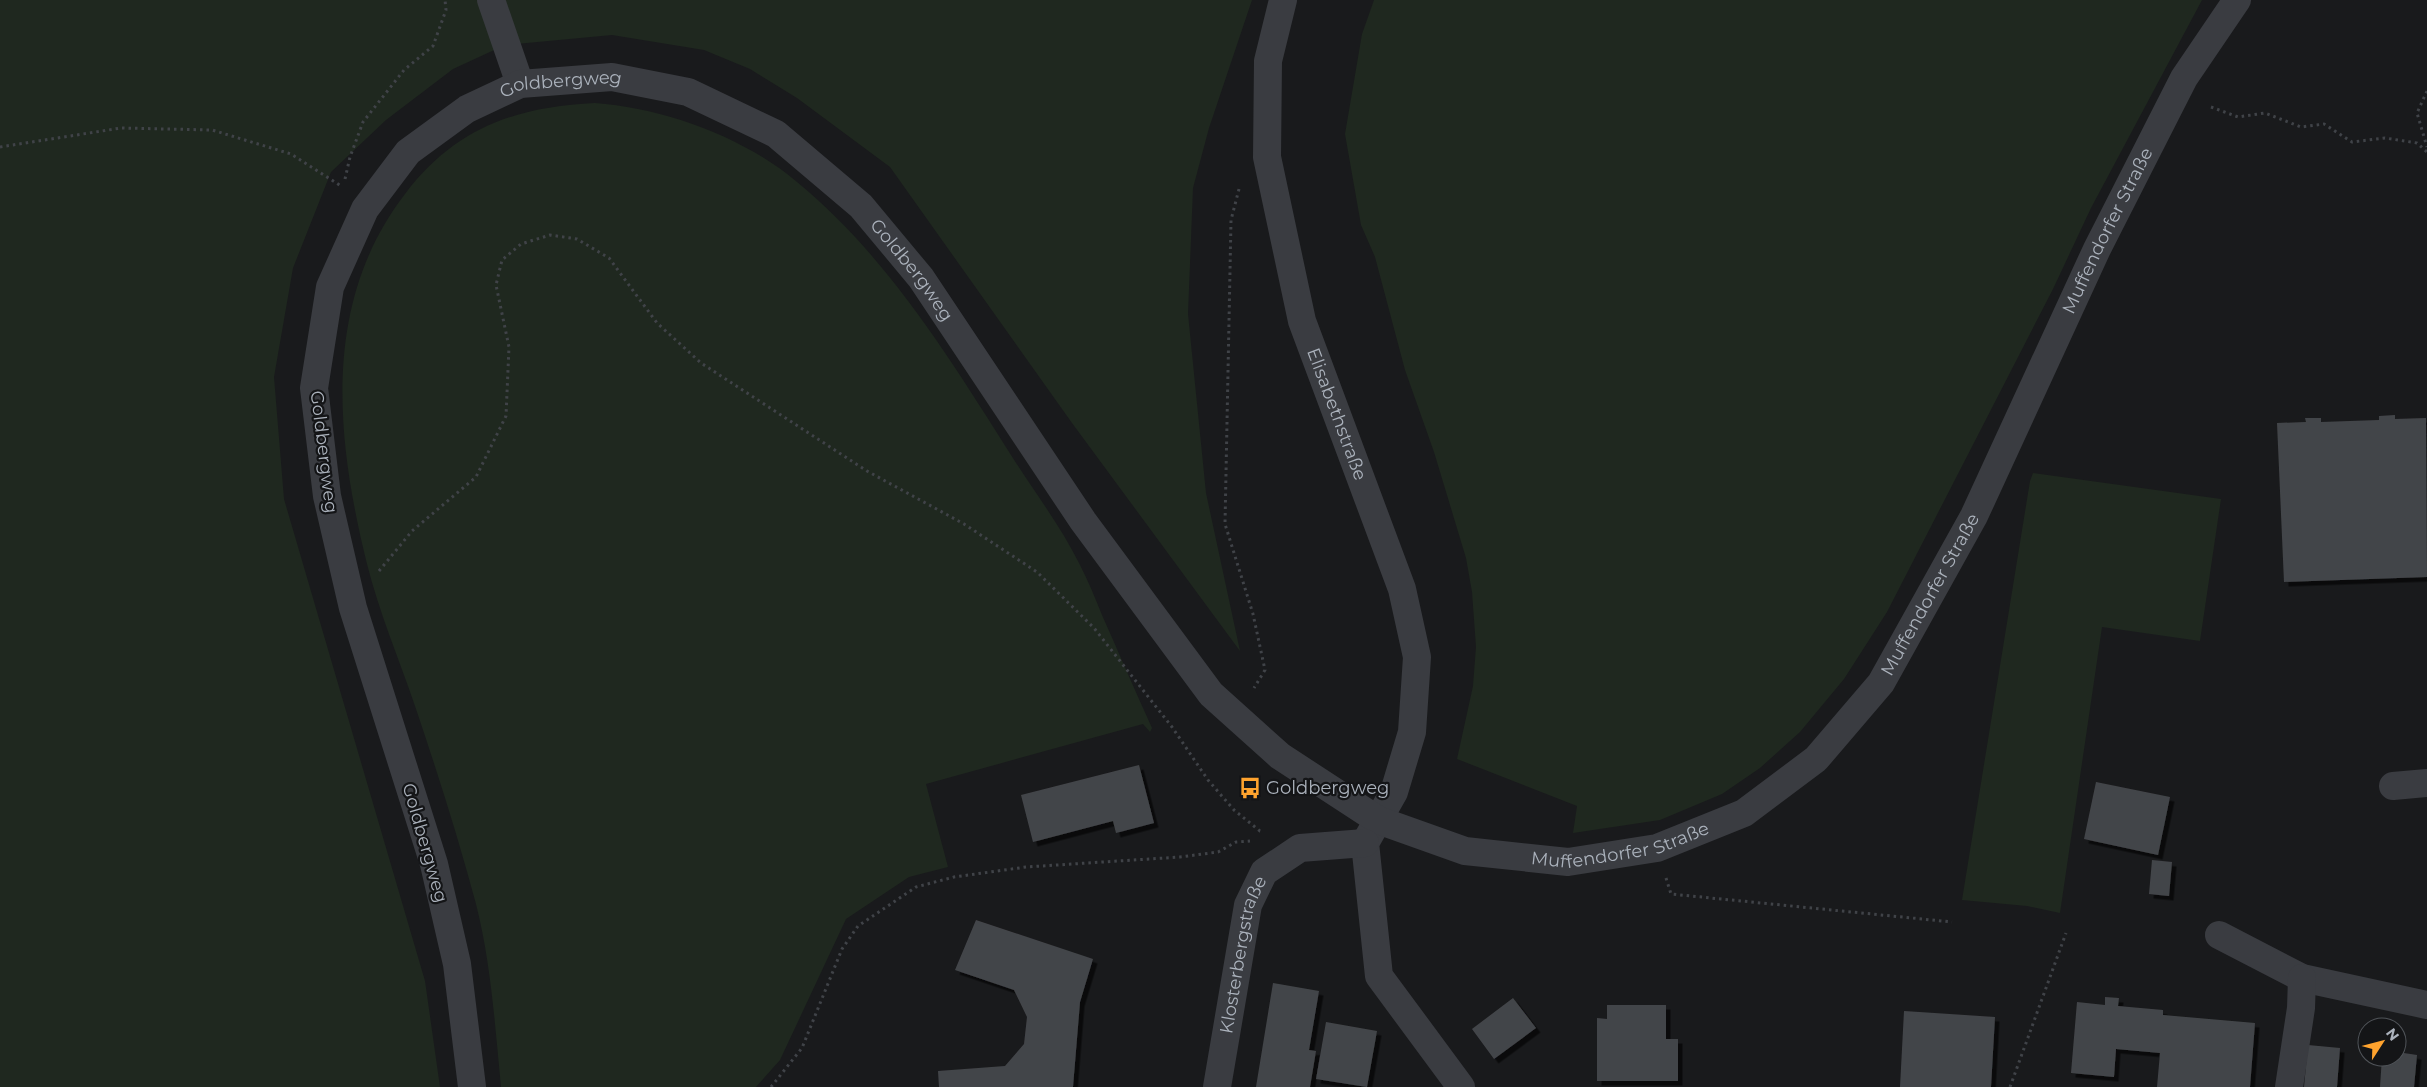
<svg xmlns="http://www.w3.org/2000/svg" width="2427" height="1087" viewBox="0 0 2427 1087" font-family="Montserrat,sans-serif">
	<defs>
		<filter id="shadow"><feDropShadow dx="4.5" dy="4.5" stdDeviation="0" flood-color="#0009"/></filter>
	</defs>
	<rect width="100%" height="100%" fill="#191a1c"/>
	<path fill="#1f281f" d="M0 0H1252L1209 128 1193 188 1188 314 1206 493 1240 651 1072 423 890 167 797 98 750 69 704 50 612 35 505 45 453 69 386 120 331 172 293 268 274 377 284 499 425 981 440 1087H0Z
		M1374 0H2202L2091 208 2053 289 1887 612 1844 679 1800 732 1760 768 1722 794 1660 820 1573 833 1577 806 1457 759 1473 686 1476 647 1472 592 1466 558 1434 452 1405 370 1375 257 1361 225 1345 134 1362 34Z
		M595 103C664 108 744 137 797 182 887 256 949 357 1011 455 1033 490 1060 525 1079 563 1088 580 1095 598 1102 615 1119 653 1135 691 1152 728L1150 732 1143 724 926 784 948 867 909 877 846 919 780 1060 756 1087H501C495 1026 491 963 476 904 458 837 437 771 415 706 399 659 379 612 367 564 336 439 321 303 405 194 455 128 515 107 595 103Z
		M2033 473 2221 499 2200 641 2102 627 2060 913 2027 906 1962 900 2030 481Z"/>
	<path fill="#434549" filter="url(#shadow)" d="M2395 415V419L2426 418 2427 577 2284 582 2277 423 2306 422 2305 418H2321V422L2379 420V416Z
		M1139 765 1154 823 1116 833 1113 821 1033 842 1021 795Z
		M2096 782 2170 797 2158 855 2084 839Z
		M2152 860 2172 862 2169 896 2149 894Z
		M976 920 1093 959 1080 1002 1073 1087H939L938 1071 1005 1066 1024 1044 1027 1017 1014 990 955 970Z
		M1273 983 1319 991 1309 1050 1316 1051 1310 1087H1256Z
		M2105 997 2119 998 2118 1006 2163 1010V1015L2255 1023 2250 1087H2157L2160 1053 2116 1049 2114 1077 2071 1073 2077 1002 2105 1005Z
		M1513 998 1536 1028 1494 1059 1472 1029Z
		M1607 1005H1666V1039H1678V1081H1597V1018L1607 1019Z
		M1904 1011 1995 1017 1991 1087H1900Z
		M1326 1022 1377 1031 1367 1087 1316 1079Z
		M2308 1045 2340 1048 2337 1087H2304Z
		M2397 1052 2417 1055 2414 1087H2380L2382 1057H2397Z"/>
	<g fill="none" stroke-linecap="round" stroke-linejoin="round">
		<path stroke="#404348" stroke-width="3" stroke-dasharray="2.5 4" stroke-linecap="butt" d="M2427 91 2417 113 2427 147
			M2211 107 2238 117 2265 113 2301 127 2324 124 2352 142 2385 138 2417 143 2427 152
			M0 147 121 128 212 130 291 154 341 186
			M345 179 350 157 363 122 404 70 433 46 446 10 445 0
			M1239 189 1231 220 1225 524 1253 614 1265 670 1254 688
			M379 571 412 531 476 477 506 416 509 347 496 285 502 260 521 244 550 235 577 239 609 258 657 323 701 363 867 471 964 524 1037 572 1094 628 1172 727 1208 780 1234 810 1260 831 1264 832
			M1666 878 1671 894 1952 922
			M771 1087 802 1048 842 949 858 926 916 887 954 877 1026 867 1180 857 1218 852 1236 842 1250 841
			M2010 1087 2066 933"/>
		<g stroke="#3a3c41" stroke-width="28">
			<path d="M491 0 520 84"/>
			<path id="s1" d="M1283 0 1268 61 1267 157 1302 321 1402 589 1417 657 1412 732 1394 792 1365 843 1379 976 1461 1087"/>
			<path d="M2393 786 2427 783"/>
			<path d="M2219 935 2302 978 2427 1005"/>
			<path id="s2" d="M472 1087 457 964 434 864 353 608 327 496 314 388 330 287 365 209 408 152 467 109 520 84 612 77 688 92 776 134 861 206 921 278 1083 521 1211 694 1280 756 1378 820 1465 851 1568 862 1657 848 1744 813 1816 759 1881 683 1974 516 2097 249 2184 78 2237 0"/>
			<path id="s3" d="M1217 1087 1248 905 1264 872 1300 848 1365 843"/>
			<path d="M2289 1087 2301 1008 2302 978"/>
		</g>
	</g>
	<defs>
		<g id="bus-bare" transform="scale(1.725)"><path d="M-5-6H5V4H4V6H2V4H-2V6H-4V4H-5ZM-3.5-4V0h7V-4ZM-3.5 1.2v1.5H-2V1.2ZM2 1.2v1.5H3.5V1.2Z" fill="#ffa32e" stroke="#141517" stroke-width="2.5" paint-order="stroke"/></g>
	</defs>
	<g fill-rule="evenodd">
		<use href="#bus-bare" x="1250" y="788"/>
	</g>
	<g text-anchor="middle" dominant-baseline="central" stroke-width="4.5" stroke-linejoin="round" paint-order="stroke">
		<g font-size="18" fill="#abb2bc" stroke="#141517">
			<text stroke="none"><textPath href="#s2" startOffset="1150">Goldbergweg</textPath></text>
			<text stroke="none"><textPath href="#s2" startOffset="3375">Muffendorfer Straße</textPath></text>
			<text stroke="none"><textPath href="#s2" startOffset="1570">Goldbergweg</textPath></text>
			<text stroke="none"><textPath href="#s1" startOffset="426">Elisabethstraße</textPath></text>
			<text transform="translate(324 452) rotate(83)">Goldbergweg</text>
			<text stroke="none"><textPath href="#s2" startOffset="2970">Muffendorfer Straße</textPath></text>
			<text stroke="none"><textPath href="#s2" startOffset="2549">Muffendorfer Straße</textPath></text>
			<text transform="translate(425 843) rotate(74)">Goldbergweg</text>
			<text stroke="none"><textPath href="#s3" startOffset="135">Klosterbergstraße</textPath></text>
		</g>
		<g font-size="18" fill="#abb2bc" stroke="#141517" text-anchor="start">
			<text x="1266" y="788">Goldbergweg</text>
		</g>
	</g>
	<g transform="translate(2382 1042) rotate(54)"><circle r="24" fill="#141517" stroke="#505459"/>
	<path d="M0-4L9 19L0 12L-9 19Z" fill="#ffa32e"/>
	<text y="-8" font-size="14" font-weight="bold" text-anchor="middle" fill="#abb2bc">N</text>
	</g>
</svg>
